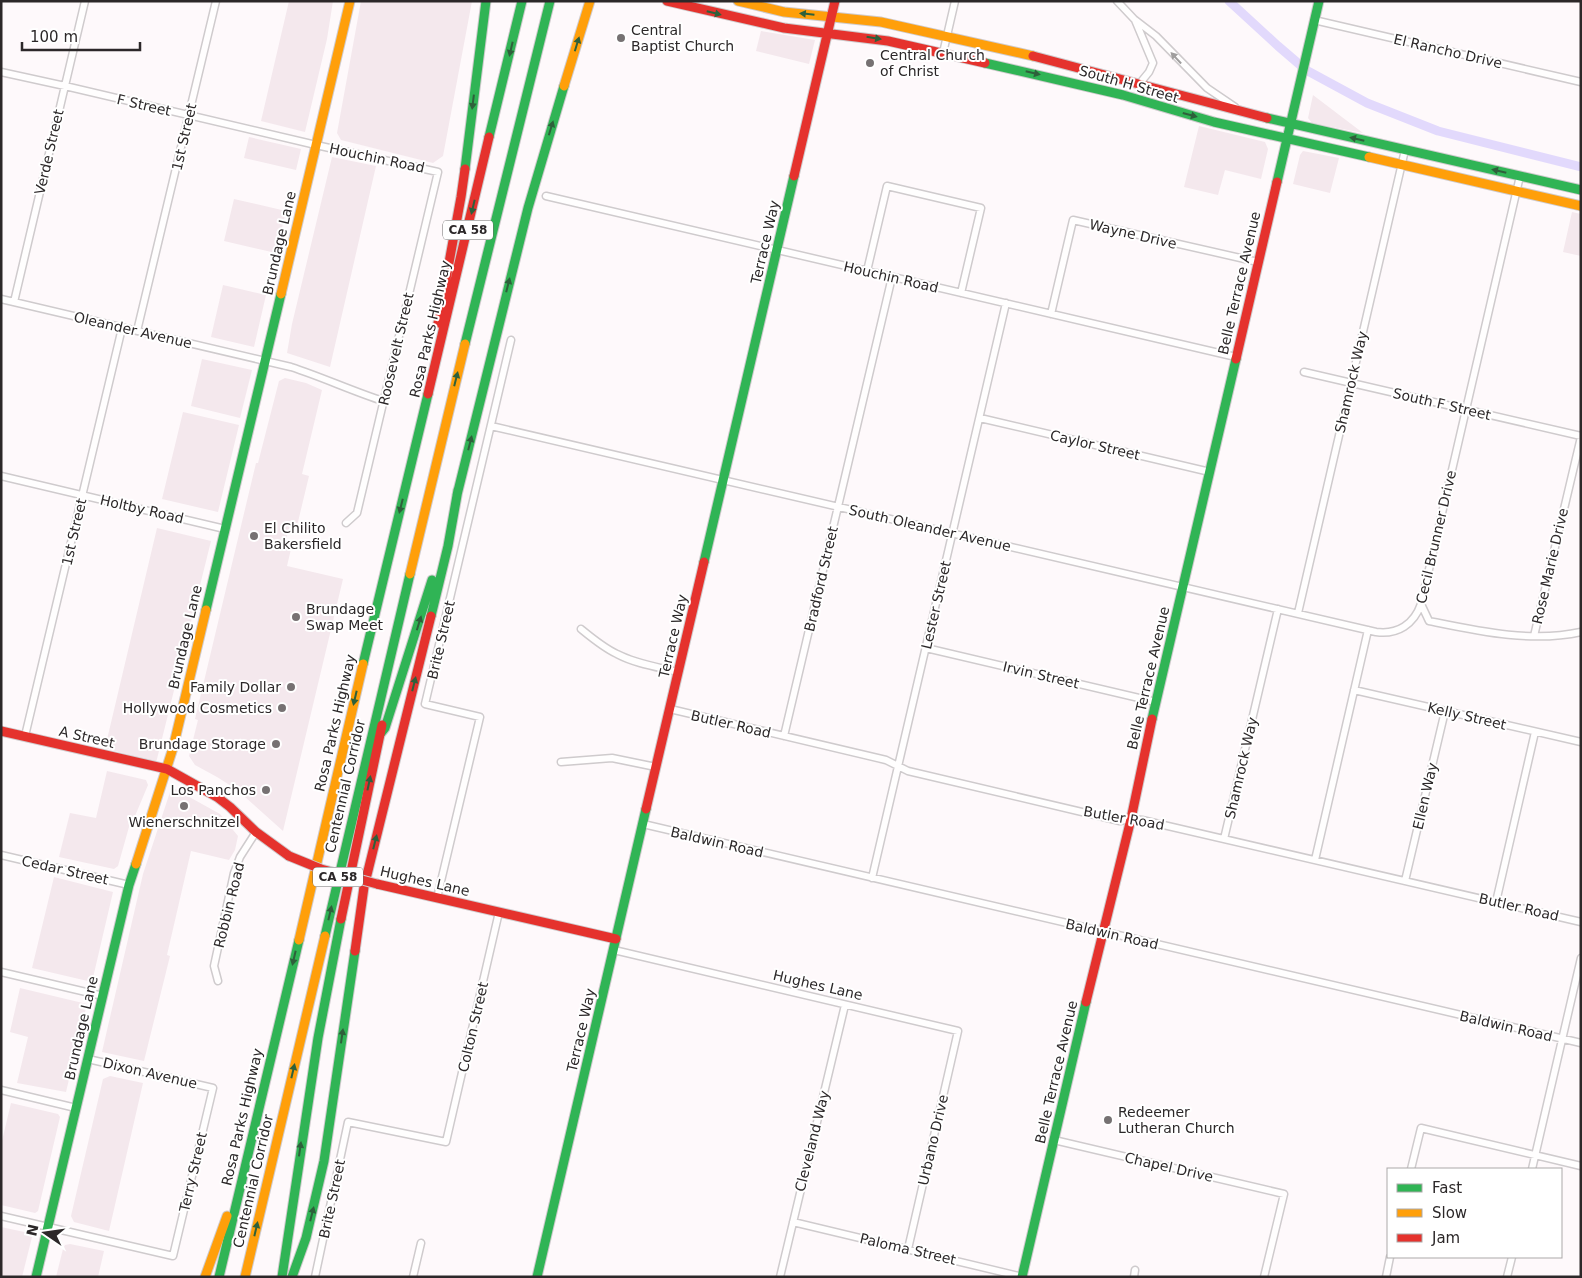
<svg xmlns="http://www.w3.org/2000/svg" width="1582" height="1278" viewBox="0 0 1582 1278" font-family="'DejaVu Sans',sans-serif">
	<rect width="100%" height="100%" fill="#fef9fb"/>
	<path fill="#f4e8ed" d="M289 1H333L327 39 305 132 261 121Z
		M361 1H472L443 156 433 163 341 140 337 133Z
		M761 31 815 40 809 64 756 51Z
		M1313 95 1363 133 1312 123 1308 118Z
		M1199 126 1265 142 1268 149 1261 179 1225 170 1218 195 1184 187Z
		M249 137 301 149 296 170 244 158Z
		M1303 151 1339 158 1330 193 1293 184 1300 155Z
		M332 157 376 166 330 367 287 353 292 324Z
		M234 199 286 211 276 253 224 241Z
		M1572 212 1581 214V256L1563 252Z
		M223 285 266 295 254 347 211 337Z
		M202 359 252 370 240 418 191 406Z
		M285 378 306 383 322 390 302 474 309 476 297 526 290 525 284 547 291 549 287 566 343 579 283 831 236 789 217 777 195 765 189 756 198 720 195 719 256 463H258L279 381Z
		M183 412 239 425 218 512 162 499Z
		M157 528 211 541 156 763 105 748Z
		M107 771 146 780 148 785 135 816 129 827 118 866 114 869 59 857 70 813 96 818Z
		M175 789 220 814 238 836 235 850 229 860 191 851 167 955 170 956 144 1061 102 1052 143 874 170 792Z
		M54 877 113 892 92 982 32 968Z
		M20 988 87 1004 66 1092 17 1083 28 1037 10 1032Z
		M110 1076 143 1083 109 1231 74 1222 71 1216 103 1079Z
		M11 1103 58 1114 60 1117 38 1211 35 1213 1 1205V1145Z
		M1 1227 29 1233 32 1237 22 1277H1Z
		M70 1244 104 1251 98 1277H56L63 1249 65 1245Z"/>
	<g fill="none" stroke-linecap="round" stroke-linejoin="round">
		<path stroke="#e2d9fc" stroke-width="9" d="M1229 1 1278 46 1306 70 1367 103 1438 131 1581 167"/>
		<g stroke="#cfcbcd" stroke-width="9">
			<path id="street" d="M1117 1 1134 19 1156 36 1207 88 1235 107
				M1135 20 1153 63 1149 72 1140 83
				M1314 20 1581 82
				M943 53 955 1
				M1 72 65 86 316 145 438 172 357 513 346 523
				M546 196 1236 357
				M867 271 887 186 981 208 961 293
				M1 299 291 367C322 377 352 391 383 401
				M14 302 85 1
				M1051 314 1073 220 1258 262
				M137 331 216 1
				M1304 372 1581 436
				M980 418 1210 472
				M491 426 1376 632C1398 635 1414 624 1421 604L1520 176
				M1 476 225 529
				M1421 604 1429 621C1478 631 1531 643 1581 632
				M1298 613 1405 150
				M581 629C592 638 604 648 617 654 636 664 658 667 678 672
				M1534 636 1581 437
				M926 648 1156 702
				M1354 690 1581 742
				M670 709 886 760 908 771 1120 821 1131 819 1142 820 1581 922
				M25 736 122 328
				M784 736 892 277
				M561 762 612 758 656 767
				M643 824 1581 1043
				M1224 839 1278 609
				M1 855 129 885
				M1315 860 1368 630
				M872 878 1006 303
				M1405 881 1445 711
				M437 898 480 717 425 704 511 340
				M1496 902 1535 732
				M614 950 958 1031 908 1249
				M1 972 103 996
				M218 981 214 966 234 873 240 857 256 832
				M1 1090 76 1108
				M1054 1140 1284 1194 1264 1277
				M1411 1169 1421 1128 1581 1166
				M1532 1169 1581 958
				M1 1216 173 1256 213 1088 88 1059
				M793 1222 1023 1277
				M315 1277 348 1122 446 1142 499 912
				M413 1277 421 1243
				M780 1277 845 1005
				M1134 1277 1135 1270
				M1386 1277 1390 1257
				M1507 1277 1512 1257"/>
		</g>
		<g stroke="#cfcbcd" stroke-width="11">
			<path id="fast" d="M985 63 1123 95 1214 122 1369 157
				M1267 118 1581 190
				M489 137 522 1
				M465 169 486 1
				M1277 182 1319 1
				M465 344 550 1
				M457 495 528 208 564 86
				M704 562 794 176
				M206 610 281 294
				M431 616 448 546 458 490
				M363 664 428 394
				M1152 719 1236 359
				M381 733 385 728 432 580
				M325 936 410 574
				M36 1277 129 885 136 864
				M219 1277 299 940
				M282 1277 318 1038 341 919
				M292 1277 306 1238 324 1161 355 951
				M537 1277 646 809
				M1022 1277 1086 1002"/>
		</g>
		<g stroke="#cfcbcd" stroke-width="11">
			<path id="slow" d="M738 1 784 12 881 22 1033 56
				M564 86 590 1
				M1369 157 1581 206
				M281 294 350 1
				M410 574 465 344
				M136 864 173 748 206 610
				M299 940 363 664
				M205 1277 227 1216
				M245 1277 325 936"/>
		</g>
		<g stroke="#cfcbcd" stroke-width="11">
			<path id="jam" d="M667 1 784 28 888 41 985 63
				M1033 56 1267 118
				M794 176 835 1
				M438 323 461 197 465 169
				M1236 359 1277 182
				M428 394 489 137
				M1 731 167 769 217 797 230 807 256 832 289 856
				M646 809 704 562
				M377 884 616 939
				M341 919 382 725
				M355 951 364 887 431 616
				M1086 1002 1131 819 1152 719"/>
		</g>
		<use href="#street" stroke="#fffefe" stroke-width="6"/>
		<use href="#fast" stroke="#30b455" stroke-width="9"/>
		<use href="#slow" stroke="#ff9f0a" stroke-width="9"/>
		<use href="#jam" stroke="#e5322d" stroke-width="9"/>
		<g stroke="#cfcbcd" stroke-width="11" stroke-linecap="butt">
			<path id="jam-bridge" d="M289 856 321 869 377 884"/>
		</g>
		<use href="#jam-bridge" stroke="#e5322d" stroke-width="9"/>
	</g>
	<defs><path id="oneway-solid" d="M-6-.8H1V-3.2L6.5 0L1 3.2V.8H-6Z" transform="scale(1.25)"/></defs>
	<g fill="#2e603b">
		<use href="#oneway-solid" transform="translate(714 13) rotate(14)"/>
		<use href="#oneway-solid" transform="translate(807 14) rotate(-174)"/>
		<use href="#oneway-solid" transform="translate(874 38) rotate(9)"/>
		<use href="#oneway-solid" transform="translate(577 44) rotate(-73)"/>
		<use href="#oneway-solid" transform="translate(511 49) rotate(103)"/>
		<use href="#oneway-solid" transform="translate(1033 73) rotate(13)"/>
		<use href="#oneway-solid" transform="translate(473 102) rotate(97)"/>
		<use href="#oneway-solid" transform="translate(1190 115) rotate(15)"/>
		<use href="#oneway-solid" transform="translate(551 128) rotate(-73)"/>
		<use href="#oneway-solid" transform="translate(1357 139) rotate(-167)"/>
		<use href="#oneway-solid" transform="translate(1499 171) rotate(-167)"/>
		<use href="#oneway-solid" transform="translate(473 207) rotate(103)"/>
		<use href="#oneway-solid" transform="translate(508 285) rotate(-76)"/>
		<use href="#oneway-solid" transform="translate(456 379) rotate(-76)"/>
		<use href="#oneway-solid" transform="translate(470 443) rotate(-76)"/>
		<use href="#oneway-solid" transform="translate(401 506) rotate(104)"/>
		<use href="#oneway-solid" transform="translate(419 623) rotate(-73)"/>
		<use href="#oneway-solid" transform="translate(414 684) rotate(-76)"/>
		<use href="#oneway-solid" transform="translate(355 698) rotate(103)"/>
		<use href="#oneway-solid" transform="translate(369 783) rotate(-78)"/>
		<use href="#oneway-solid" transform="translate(375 842) rotate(-76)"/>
		<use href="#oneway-solid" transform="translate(330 913) rotate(-77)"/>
		<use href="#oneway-solid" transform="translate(294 958) rotate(103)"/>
		<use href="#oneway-solid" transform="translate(342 1036) rotate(-82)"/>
		<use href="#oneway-solid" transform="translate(293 1071) rotate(-77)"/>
		<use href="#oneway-solid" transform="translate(300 1149) rotate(-82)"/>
		<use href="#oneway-solid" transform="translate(312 1214) rotate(-76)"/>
		<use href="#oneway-solid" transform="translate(256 1229) rotate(-77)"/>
	</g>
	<use fill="#a09e9e" href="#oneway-solid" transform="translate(1176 58) rotate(-133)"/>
	<g fill="#767172" stroke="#fff" stroke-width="2">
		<circle cx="621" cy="38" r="5"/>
		<circle cx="870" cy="63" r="5"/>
		<circle cx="254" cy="536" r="5"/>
		<circle cx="296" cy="617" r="5"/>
		<circle cx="291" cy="687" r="5"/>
		<circle cx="282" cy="708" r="5"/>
		<circle cx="276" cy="744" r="5"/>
		<circle cx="266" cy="790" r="5"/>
		<circle cx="184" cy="806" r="5"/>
		<circle cx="1108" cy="1120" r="5"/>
	</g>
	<g text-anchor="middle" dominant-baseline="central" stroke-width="4" stroke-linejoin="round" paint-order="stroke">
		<g fill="#fff" stroke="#6b6869" stroke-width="1">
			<rect x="443" y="220.5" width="50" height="19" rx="4"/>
			<rect x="313" y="867.5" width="50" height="19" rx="4"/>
		</g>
		<g font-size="12" font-weight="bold" fill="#2c2829">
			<text x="468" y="230">CA 58</text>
			<text x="338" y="877">CA 58</text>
		</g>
		<g font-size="14" fill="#2c2829" stroke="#fff" text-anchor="start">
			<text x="631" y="30">Central<tspan x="631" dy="16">Baptist Church</tspan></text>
			<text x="880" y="55">Central Church<tspan x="880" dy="16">of Christ</tspan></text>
			<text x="264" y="528">El Chilito<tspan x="264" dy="16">Bakersfield</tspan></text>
			<text x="306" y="609">Brundage<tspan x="306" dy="16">Swap Meet</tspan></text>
			<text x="281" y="687" text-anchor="end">Family Dollar</text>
			<text x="272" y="708" text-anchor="end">Hollywood Cosmetics</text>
			<text x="266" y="744" text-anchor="end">Brundage Storage</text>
			<text x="256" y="790" text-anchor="end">Los Panchos</text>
			<text x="184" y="822" text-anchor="middle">Wienerschnitzel</text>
			<text x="1118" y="1112">Redeemer<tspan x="1118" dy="16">Lutheran Church</tspan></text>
		</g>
		<g font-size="14" fill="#2c2829" stroke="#fff">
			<text transform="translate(1448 51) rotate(13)">El Rancho Drive</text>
			<text transform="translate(1129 84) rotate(16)">South H Street</text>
			<text transform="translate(144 105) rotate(13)">F Street</text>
			<text transform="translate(184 137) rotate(-77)">1st Street</text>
			<text transform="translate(49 152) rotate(-77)">Verde Street</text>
			<text transform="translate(377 158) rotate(12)">Houchin Road</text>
			<text transform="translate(1133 234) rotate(13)">Wayne Drive</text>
			<text transform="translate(765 242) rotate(-77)">Terrace Way</text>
			<text transform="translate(279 243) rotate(-77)">Brundage Lane</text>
			<text transform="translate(891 277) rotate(13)">Houchin Road</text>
			<text transform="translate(1239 283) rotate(-77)">Belle Terrace Avenue</text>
			<text transform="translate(430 329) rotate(-77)">Rosa Parks Highway</text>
			<text transform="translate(133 330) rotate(13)">Oleander Avenue</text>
			<text transform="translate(396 349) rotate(-77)">Roosevelt Street</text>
			<text transform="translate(1351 382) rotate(-77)">Shamrock Way</text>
			<text transform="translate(1442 404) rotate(13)">South F Street</text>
			<text transform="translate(1095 445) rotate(13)">Caylor Street</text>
			<text transform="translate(142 509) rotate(13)">Holtby Road</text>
			<text transform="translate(930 528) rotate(13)">South Oleander Avenue</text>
			<text transform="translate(74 532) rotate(-77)">1st Street</text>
			<text transform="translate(1436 537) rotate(-77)">Cecil Brunner Drive</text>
			<text transform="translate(1550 566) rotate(-77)">Rose Marie Drive</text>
			<text transform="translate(821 579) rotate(-77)">Bradford Street</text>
			<text transform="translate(936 605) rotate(-77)">Lester Street</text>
			<text transform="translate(673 636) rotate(-77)">Terrace Way</text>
			<text transform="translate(185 637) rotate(-77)">Brundage Lane</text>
			<text transform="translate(441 640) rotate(-77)">Brite Street</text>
			<text transform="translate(1041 675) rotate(13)">Irvin Street</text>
			<text transform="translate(1148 678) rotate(-77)">Belle Terrace Avenue</text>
			<text transform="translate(1467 716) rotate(13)">Kelly Street</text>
			<text transform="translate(335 723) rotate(-77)">Rosa Parks Highway</text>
			<text transform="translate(731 724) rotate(13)">Butler Road</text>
			<text transform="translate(87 737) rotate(13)">A Street</text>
			<text transform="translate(1241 768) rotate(-77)">Shamrock Way</text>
			<text transform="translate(345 786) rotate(-77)">Centennial Corridor</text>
			<text transform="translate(1425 796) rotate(-77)">Ellen Way</text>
			<text transform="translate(1124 818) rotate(10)">Butler Road</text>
			<text transform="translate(717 842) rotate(13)">Baldwin Road</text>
			<text transform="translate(65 870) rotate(13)">Cedar Street</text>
			<text transform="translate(425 881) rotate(13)">Hughes Lane</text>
			<text transform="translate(229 905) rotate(-76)">Robbin Road</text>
			<text transform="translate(1519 907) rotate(13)">Butler Road</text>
			<text transform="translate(1112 934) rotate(13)">Baldwin Road</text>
			<text transform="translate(818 985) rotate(13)">Hughes Lane</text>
			<text transform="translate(1506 1026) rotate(13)">Baldwin Road</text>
			<text transform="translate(473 1027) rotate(-77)">Colton Street</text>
			<text transform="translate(81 1028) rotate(-77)">Brundage Lane</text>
			<text transform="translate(581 1030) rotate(-77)">Terrace Way</text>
			<text transform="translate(1056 1072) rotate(-77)">Belle Terrace Avenue</text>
			<text transform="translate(150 1073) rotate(13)">Dixon Avenue</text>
			<text transform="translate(242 1117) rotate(-77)">Rosa Parks Highway</text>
			<text transform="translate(933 1140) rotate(-77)">Urbano Drive</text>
			<text transform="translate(812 1141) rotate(-76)">Cleveland Way</text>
			<text transform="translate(1169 1167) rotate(13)">Chapel Drive</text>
			<text transform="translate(193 1172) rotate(-77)">Terry Street</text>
			<text transform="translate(253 1181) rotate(-77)">Centennial Corridor</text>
			<text transform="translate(332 1199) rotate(-78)">Brite Street</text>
			<text transform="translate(908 1249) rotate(13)">Paloma Street</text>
		</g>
	</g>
	<rect width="1582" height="1278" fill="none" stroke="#2c2829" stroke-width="5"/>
	<rect x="1387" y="1168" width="175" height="90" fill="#ffffff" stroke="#aba9a9"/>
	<rect x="1397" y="1184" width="25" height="8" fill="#30b455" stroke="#aba9a9"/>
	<text x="1432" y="1193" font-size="15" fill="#2c2829">Fast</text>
	<rect x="1397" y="1209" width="25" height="8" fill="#ff9f0a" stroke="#aba9a9"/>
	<text x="1432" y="1218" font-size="15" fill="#2c2829">Slow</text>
	<rect x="1397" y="1234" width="25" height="8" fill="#e5322d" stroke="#aba9a9"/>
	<text x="1432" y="1243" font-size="15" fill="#2c2829">Jam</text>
	<g transform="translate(45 1233) rotate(283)" stroke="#ffffff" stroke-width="4" paint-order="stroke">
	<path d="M0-4L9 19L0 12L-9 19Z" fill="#2c2829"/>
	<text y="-8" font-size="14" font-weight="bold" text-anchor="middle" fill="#2c2829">N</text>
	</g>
	<path d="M22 42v8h118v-8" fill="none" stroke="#2c2829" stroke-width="2.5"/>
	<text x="30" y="42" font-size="15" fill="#2c2829" stroke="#ffffff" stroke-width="4" paint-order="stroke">100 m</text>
</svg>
